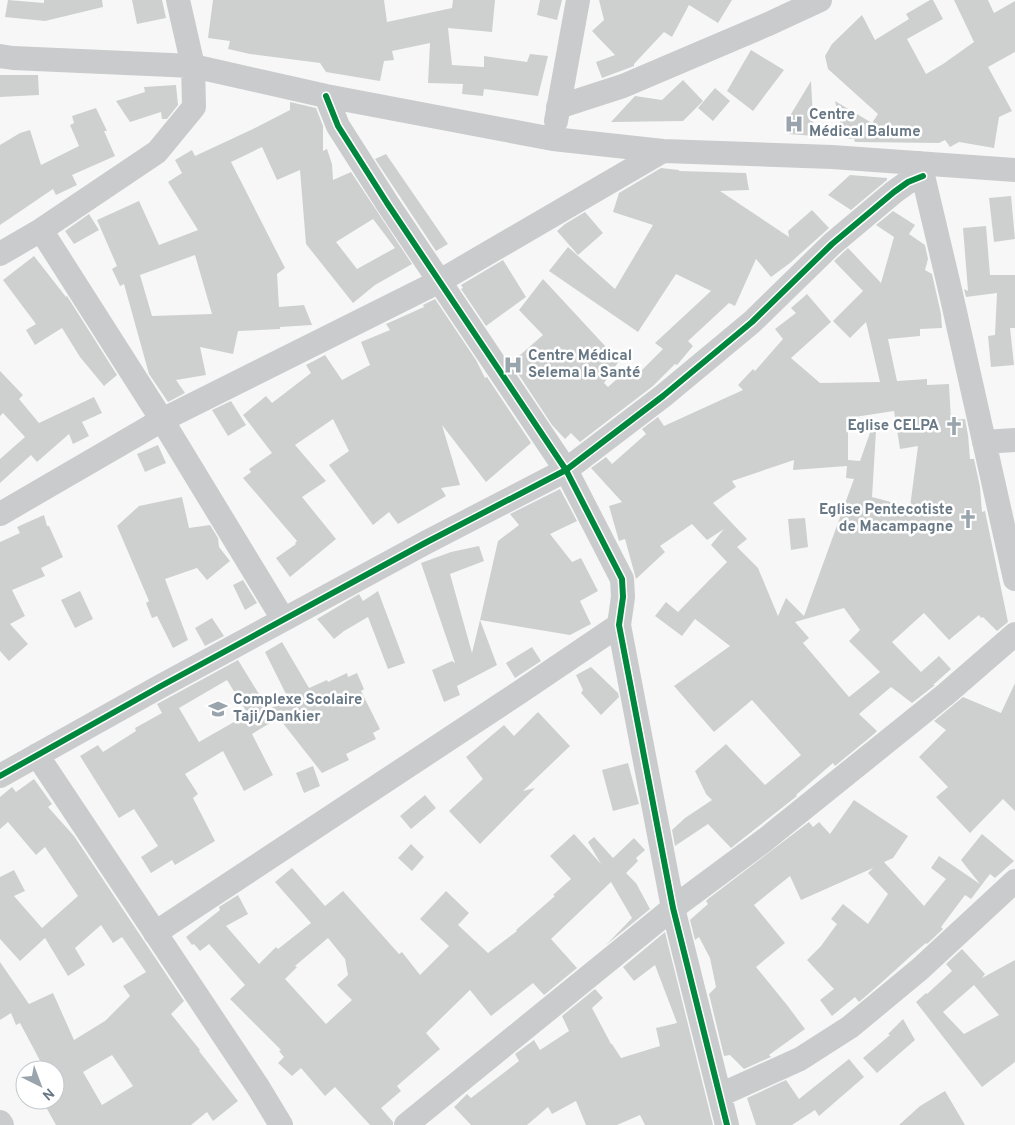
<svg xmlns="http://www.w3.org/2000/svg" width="1015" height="1125" viewBox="0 0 1015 1125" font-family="Overpass,sans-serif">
	<rect width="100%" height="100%" fill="#f7f7f7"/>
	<path fill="#ced0d0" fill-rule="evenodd" d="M8 0 44 3V0H102L103 7 45 21 5 17Z
		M132 0H162L166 18 137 24Z
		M213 0H384L387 22 452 8 453 0H495L492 32 448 28 452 65 484 67V56L527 62 530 54 548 56 538 96 484 89 483 96 462 94 463 84 428 83 430 43 392 51 394 60 384 61 380 81 326 72 320 63 250 54 228 49 230 41 208 38Z
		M540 0H562L557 20 537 15Z
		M599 0H732L718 23 689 5 672 37 664 32 634 64V66L602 78 596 62 615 55 592 31 604 20Z
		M930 0H933L943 19 907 39 926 74 943 64 974 42 954 0H988L994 13 1015 1V52L988 67 1012 111 999 117 994 148 959 142 950 147 945 140 939 143 855 142 854 139 844 138 835 101 872 123 878 114 828 69 825 56 832 44 862 15 875 40 909 19 906 14Z
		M751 50 784 70 753 111 727 91Z
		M0 75H38L39 95 0 97Z
		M683 80 703 101 683 121 611 122 635 96 662 100Z
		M811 81 814 136 789 134 791 114Z
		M176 85 178 105 167 119H162L161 112 130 122 116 101 145 92 144 87Z
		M715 88 730 101 713 121 698 108Z
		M290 102 316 108 323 126V151L327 149 332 164 333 180 351 172 412 264 375 285 353 303 306 244 300 170 277 180 262 147 231 162 285 268 277 274 279 307 304 305 312 325 280 327V329L238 331 233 354 200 347 206 375 176 380 185 393 168 402 149 374 124 284 120 286 112 269 117 266 97 220 139 201 159 245 198 230 168 182 182 173 175 160 192 150 195 156 253 129 290 110ZM373 219 395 248 357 269 336 242ZM195 255 212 314 152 316 140 275Z
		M96 108 107 131H104L115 156 72 175 77 185 56 195 53 189 0 225V145L20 133 30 130 41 165 79 146 70 125 74 123 72 116Z
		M386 154 408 186 448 244 436 251 375 159Z
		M661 168 679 170V171L746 173 749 190 720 191 789 237 788 231 812 210 829 228 790 263 771 277 756 259 735 306 729 303 688 341 693 346 677 365 675 364 653 386 580 442 571 433 565 439 552 425 511 363 543 335 519 310 543 279 619 361 604 383 608 387 627 370 634 378 663 349 655 343 711 291 676 274 638 332 549 271 568 247 615 289 653 225 613 212 619 193Z
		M850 175 887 178V180L851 210 828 195Z
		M1011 196 1015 239 994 242 989 198Z
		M893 211 915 225 909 234 925 245 928 259 925 270 932 274 941 314 942 328 920 329V336L888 339 897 381 927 379V385L949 384 951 420 965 419 968 435 970 459H974L980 487 982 512 985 511 1008 622 997 631 983 617 981 618 979 615 949 640 924 613 892 642 921 672 939 656 951 669 933 685H935L912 703 891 687 859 714 877 731 874 734 835 766 833 763 796 795 797 796 731 848 708 824 675 846 672 830 685 818 712 800 706 794 695 771 726 744 765 785 801 755 752 700 714 732 674 686 730 646 695 619 682 636 655 616 666 602 678 612 727 562 711 545 724 529 707 540 692 524 660 546 665 552 636 579 625 539 619 541 609 506 622 502 591 468 606 457 612 464 646 434 642 429 658 417 664 426 743 390 738 385 753 369 755 371 783 339 775 329 796 313 791 308 807 294 831 322 791 358 820 383 880 382 866 322 850 338 833 321 863 291 834 261 848 248 881 283 894 237 876 225ZM894 411 900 449 918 446 910 507 872 497 876 431 871 430 860 461 848 460V418ZM794 460 793 470 847 466 846 478 854 479 804 616 786 598 778 616 758 568 737 547 747 539 713 503 736 487 732 481ZM844 608 860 630 849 641 880 672 849 697 803 643 809 638 795 622Z
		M585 212 603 233 578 255 557 231 565 224Z
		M89 214 99 230 74 244 65 231Z
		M986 226 990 275H1015V328H1010L1014 365 991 367 988 336 995 335 997 293 966 297 964 289 968 291 963 228Z
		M34 256 66 297 67 296 117 375 104 386 80 357 62 328 35 345 26 330 36 324 3 280Z
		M503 260 526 297 486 326 461 289 463 288 461 285Z
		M435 299 476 360 485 378 487 377 531 443 486 482 442 425 460 485 441 488 446 496 398 524 389 512 373 525 329 465 349 451 333 419 295 445 326 481 302 497 336 539 290 577 276 558 296 544 295 543 297 541 243 478 251 472 249 469 272 453 243 415 266 396 272 403 311 373 306 365 325 355 342 380 370 365 361 342 390 330 386 324 424 307 423 305Z
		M0 371 23 395 19 399 39 423 94 397 102 413 82 422 89 436 73 444 69 434 37 462 31 455 0 483V459L25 437 3 413 0 416Z
		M231 401 246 425 228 436 212 410Z
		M158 445 166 463 145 472 137 454Z
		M560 489 577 521 550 534 572 562 581 558 598 591 580 601 591 624 570 635 480 620 498 541 519 525 510 514Z
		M182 497 189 528 210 525 218 538 219 547 230 561 207 580 197 568 165 579 188 640 173 648 157 616 152 618 146 603 149 601 117 526 139 506Z
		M44 515 47 526H49L63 557 41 568 45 576 12 590 25 616 10 624 28 644 9 661 0 651V542L20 533 17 527Z
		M805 518 808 547 791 550 788 519Z
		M479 546 484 561 450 574 472 653 480 620 497 665 457 686 460 695 444 702 432 670 452 661 455 663 421 563 451 552Z
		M243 580 257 603 245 610 233 585Z
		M80 591 93 619 75 628 61 600Z
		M378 591 405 663 388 669 368 617 344 631 334 639 317 619 359 594 363 601Z
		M212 618 224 636 205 646 195 628Z
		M282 642 309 688 327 680 328 682 347 673 348 677 357 673 364 689 361 691 380 729 373 733 376 739 346 754 349 760 322 773 271 708 288 698 265 652Z
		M532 647 541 661 515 678 506 663Z
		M238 660 275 720 252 734 273 775 244 791 223 751 185 774 198 794 193 798 215 841 175 865 172 860 151 873 141 857 158 846 134 809 119 818 80 756 98 745 103 752 136 731 135 728 162 713 157 704ZM227 680 248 714 199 742 179 708Z
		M591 667 618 693 619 697 601 715 581 693 583 690 576 675Z
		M1015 683V811L1003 799 970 833 936 797 948 787 919 757 946 730 934 721 963 697 1001 713Z
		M538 712 570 746 523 791 535 788 480 844 449 811 483 779 466 757 504 725 514 736Z
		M628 763 639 804 613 811 602 770Z
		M313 766 320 786 304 793 296 773Z
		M34 779 52 804 48 807 74 836 184 1001 171 1014 200 1050 199 1051 238 1101 213 1121 207 1112 191 1125H56L42 1100H60L55 1090V1070H45L20 1023 16 1025 11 1013 0 1020V962L29 1004 53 993 74 1040 105 1021 130 996 123 986 146 972 122 937 113 943 101 925 75 948 85 965 68 976 45 938 20 961 0 939V877L14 870 25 891 14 896 42 928 78 896 45 847 36 855 8 822 0 829V797L12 787 16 792ZM112 1055 133 1086 102 1105 83 1072Z
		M425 795 436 808 411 829 400 816Z
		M854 800 908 836 893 858 884 862 924 906 946 879 931 868 939 856 980 884 961 860 982 834 1014 861 995 878 990 874 971 899 965 895 941 927 943 929 927 944 926 943 913 954 881 983 859 1002 855 997 832 1016 820 1000 834 989 807 960 821 946 837 924 831 919 843 904 868 924 888 894 868 873 873 868 801 900 790 876 754 905 785 943 756 967 787 1005 805 1029 769 1055 771 1057 744 1069 730 1055 724 1056 709 994 716 987 710 958 699 937 695 940 690 920 708 904 706 901 708 899 809 822 813 827 819 822 830 834Z
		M574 834 601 864 588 842 594 837 613 858 634 838 645 850 636 858 638 861 626 873 636 883 650 909 606 945 632 918 611 882 551 939 577 968 544 995 533 983 491 1016 470 990 426 1033 440 1049 397 1086 401 1091 381 1108 393 1122V1125H370L335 1087 325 1096 301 1068 292 1076 278 1063 284 1057 279 1051 281 1050 230 999 245 985 209 944 200 951 194 944 192 945 186 937 220 910 219 907 238 895 248 914 226 926 259 964 276 947 278 949 311 923 275 882 292 868 325 906 343 891 399 954 402 952 420 975 449 946 420 919 446 891 469 913 458 925 488 953 517 931 516 930 555 896 553 895 571 879 550 856ZM328 938 345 959 348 975 337 985 352 1000 326 1024 285 979 297 967 295 966Z
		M411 844 424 857 412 871 398 858Z
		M665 932 713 1125H645L640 1115 617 1125H586L576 1101 552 1114 548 1107 527 1125H471L454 1107 467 1094 471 1098 519 1061 515 1054 534 1040 540 1050 569 1031 562 1016 595 989 603 998 592 1008 611 1044H612L621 1058 660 1046 656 1028 677 1023 655 965 634 981 623 967Z
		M962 949 985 974 982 978 1015 960V1062L982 1087 916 1002 926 993 927 994 952 971 946 964ZM974 985 999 1015 964 1034 943 1012Z
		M903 1019 915 1040 877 1073 863 1058 890 1035 888 1034Z
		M849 1059 864 1077 819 1116 815 1110 792 1125H756L747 1098 786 1080 799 1099Z
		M945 1091 965 1125H899L920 1106Z"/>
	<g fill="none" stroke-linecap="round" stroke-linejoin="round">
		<path stroke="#cacbcc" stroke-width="24" d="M0 56 13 58 193 66 326 96 553 139 663 151 832 157 1015 170
			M326 96 338 126 387 203 566 470 622 579 623 597 619 625 673 908 727 1125
			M558 107 623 86 766 25 820 0
			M556 121 578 0
			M920 163 951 294 1015 579
			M41 230 162 420 283 619
			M0 254 41 230 157 152 194 107 193 66 178 0
			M984 442 1015 440
			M0 514 162 420 440 281 663 151
			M37 755 258 1087 281 1125
			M0 776 161 686 425 543 566 470 663 396 752 322 832 244 894 192 908 182 923 176
			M155 933 520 692 619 625
			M720 1095 800 1059 850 1027 920 969 1015 881
			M0 1122 2 1125
			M406 1125 673 908 766 839 946 694 1015 634"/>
		<g stroke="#fff" stroke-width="9">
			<path id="cycleway" d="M326 96 338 126 387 203 566 470 622 579 623 597 619 625 673 908 727 1125
				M0 776 161 686 425 543 566 470 663 396 752 322 832 244 894 192 908 182 923 176"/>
		</g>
		<use href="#cycleway" stroke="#00873e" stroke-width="6"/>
	</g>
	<defs>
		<g id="hospital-bare" transform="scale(1.5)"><path d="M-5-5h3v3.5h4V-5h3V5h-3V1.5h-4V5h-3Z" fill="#9aa4ad" stroke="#fff" stroke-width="2.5" paint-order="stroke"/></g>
		<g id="church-bare" transform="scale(1.5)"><path d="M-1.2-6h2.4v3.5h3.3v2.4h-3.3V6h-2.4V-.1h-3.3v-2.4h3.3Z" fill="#9aa4ad" stroke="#fff" stroke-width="2.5" paint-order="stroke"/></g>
		<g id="school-bare" transform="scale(1.5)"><path d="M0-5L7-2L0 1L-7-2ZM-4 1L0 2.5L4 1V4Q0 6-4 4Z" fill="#9aa4ad" stroke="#fff" stroke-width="2.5" paint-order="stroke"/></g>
	</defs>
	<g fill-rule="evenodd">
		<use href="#hospital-bare" x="794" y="124"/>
		<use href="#hospital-bare" x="513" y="365"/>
		<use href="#church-bare" x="954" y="426"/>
		<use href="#church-bare" x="968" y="519"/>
		<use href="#school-bare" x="218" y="709"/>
	</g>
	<g text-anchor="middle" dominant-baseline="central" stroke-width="5" stroke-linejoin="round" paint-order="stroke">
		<g font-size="15" font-weight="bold" fill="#687885" stroke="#fff" text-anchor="start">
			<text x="809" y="115">Centre<tspan x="809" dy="17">Médical Balume</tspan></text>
			<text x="528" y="356">Centre Médical<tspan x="528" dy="17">Selema la Santé</tspan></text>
			<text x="939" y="426" text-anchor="end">Eglise CELPA</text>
			<text x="953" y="510" text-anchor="end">Eglise Pentecotiste<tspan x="953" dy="17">de Macampagne</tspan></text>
			<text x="233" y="700">Complexe Scolaire<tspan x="233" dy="17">Taji/Dankier</tspan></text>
		</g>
	</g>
	<g transform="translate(40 1085) rotate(138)"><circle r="24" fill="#ffffff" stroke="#c3c9ce"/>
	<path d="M0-4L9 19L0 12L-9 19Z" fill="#9aa4ad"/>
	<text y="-8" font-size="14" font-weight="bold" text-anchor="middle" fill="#687885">N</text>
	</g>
</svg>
